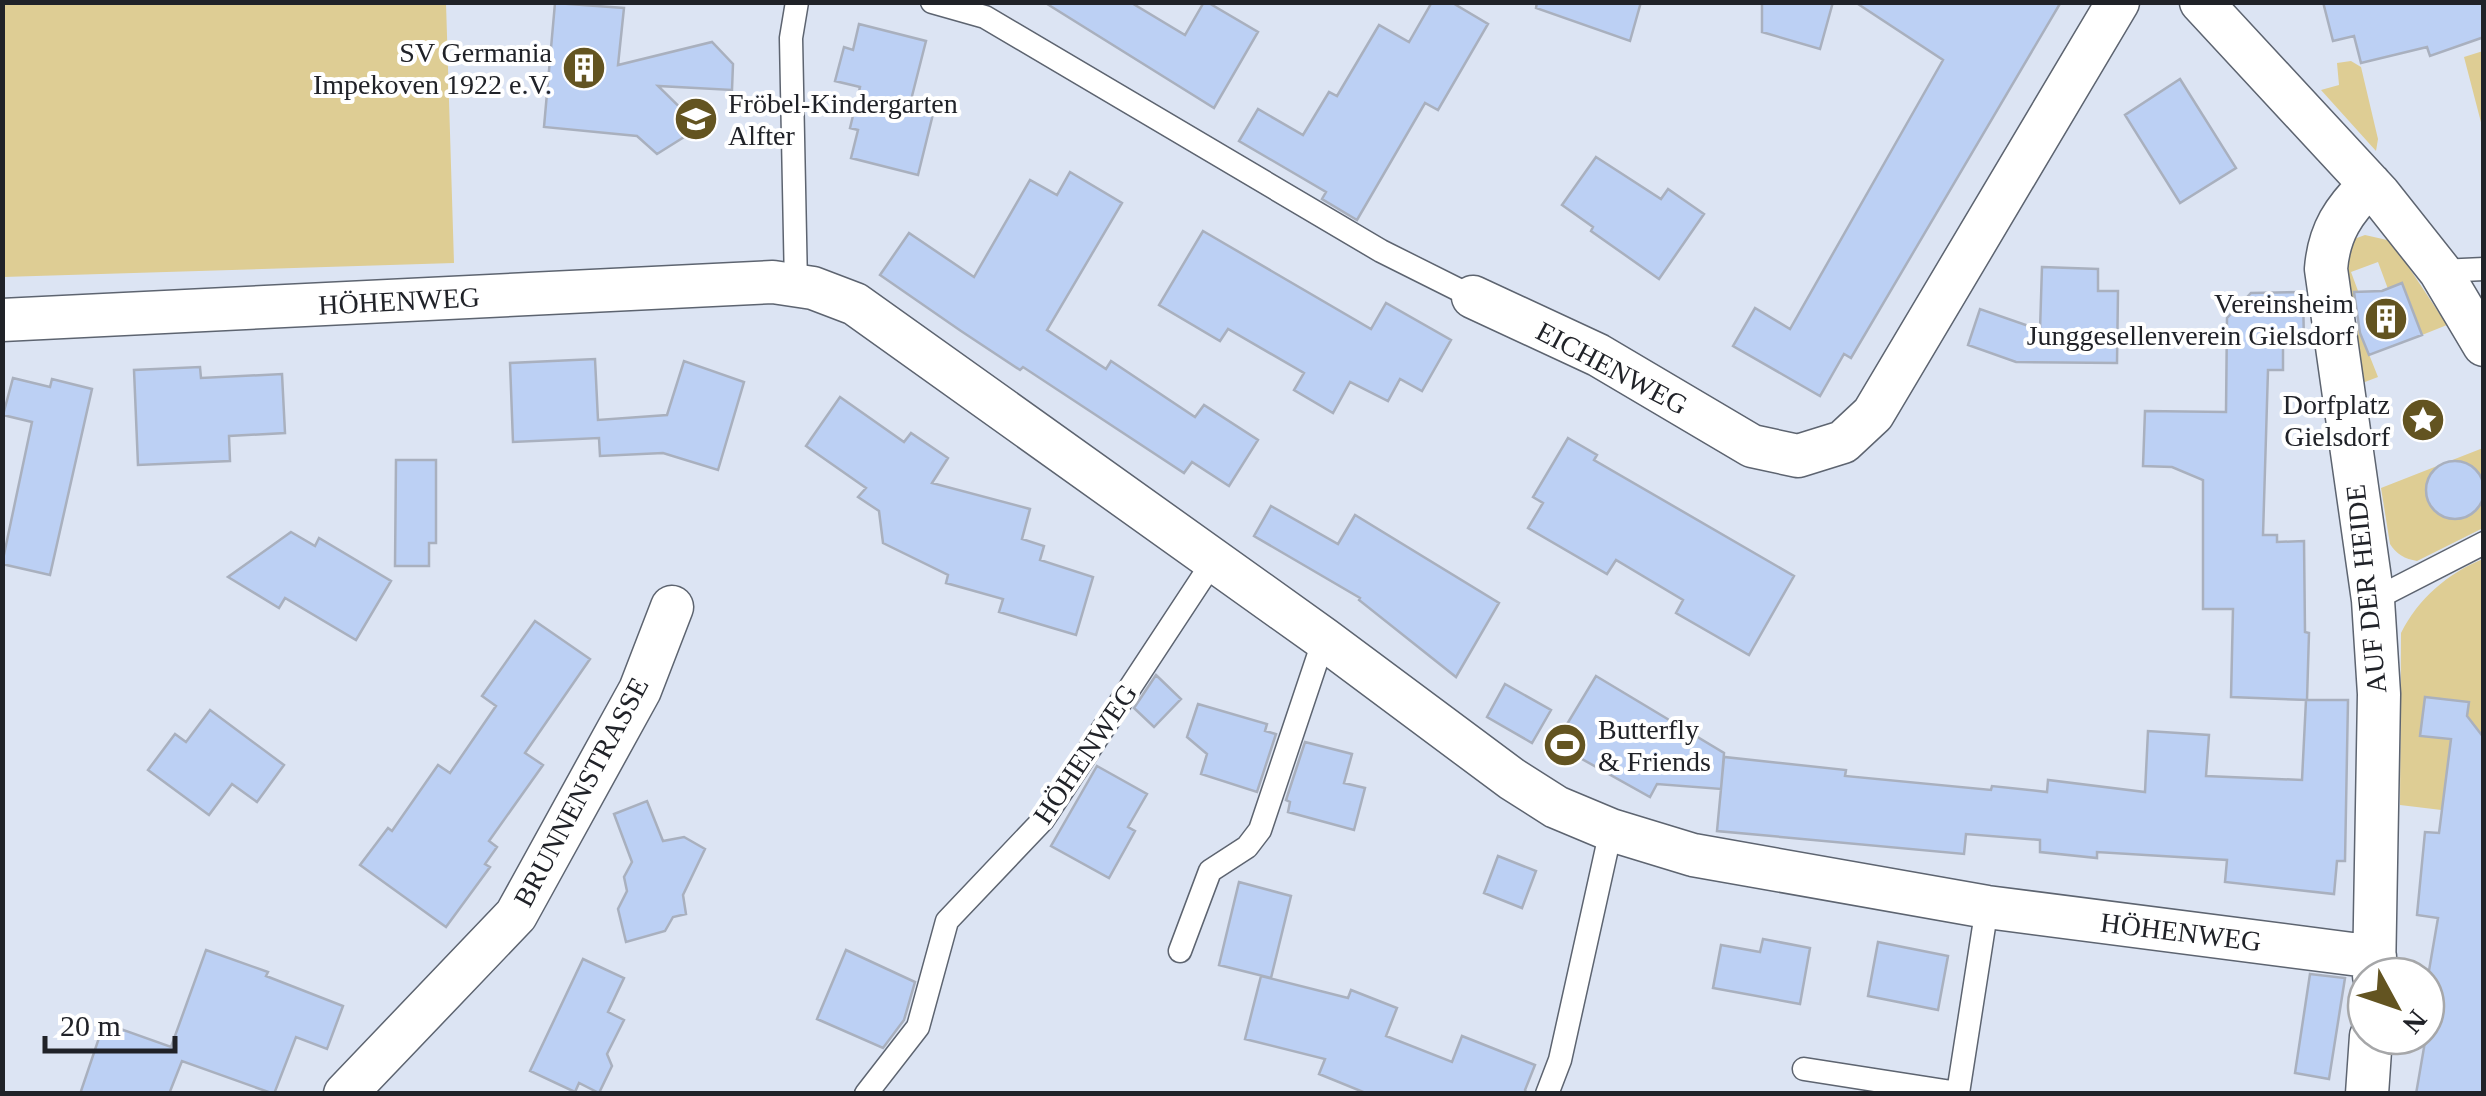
<svg xmlns="http://www.w3.org/2000/svg" width="2486" height="1096" viewBox="0 0 2486 1096" font-family="'Times New Roman',serif">
	<rect width="100%" height="100%" fill="#dce4f3"/>
	<path fill="#decd94" d="M2 3H446L454 263 3 277Z
		M2483 51H2484L2483 130 2464 57Z
		M2351 61 2361 67 2378 139 2376 151 2321 90 2339 85 2337 63Z
		M2365 235 2387 240 2396 248 2447 325 2422 335 2402 283 2388 289 2378 262 2351 272 2361 299 2349 304 2378 377 2357 385 2341 256 2354 239Z
		M2483 448V528L2417 561C2405 559 2396 554 2390 544L2381 488Z
		M2483 559V815L2400 805 2401 633C2418 599 2448 573 2483 559Z"/>
	<path fill="#bcd0f4" stroke="#a9b0be" stroke-width="2.5" d="M1044 2H1130L1185 35 1204 2H1207L1258 32 1214 108Z
		M1432 2H1451L1488 24 1438 110 1425 103 1357 220 1322 199 1326 192 1239 141 1258 109 1303 135 1329 92 1337 96 1379 25 1409 42Z
		M1537 2H1641L1630 41 1536 8Z
		M1762 2H1833L1820 49 1762 32Z
		M1855 2H2061L1851 358 1844 354 1820 396 1733 346 1755 308 1790 329 1943 60Z
		M2323 2H2484V37L2430 56 2427 47 2361 63 2354 36 2333 41Z
		M555 3 624 8 618 65 712 42 733 64 732 90 658 86 700 127 657 154 637 136 544 127Z
		M859 24 926 41 911 100 935 106 918 175 851 158 858 130 850 128 860 87 835 81 844 47 853 50Z
		M2180 79 2236 168 2180 203 2125 115Z
		M1596 157 1661 199 1668 189 1704 214 1659 279 1591 231 1593 227 1562 205Z
		M1070 172 1122 203 1047 330 1106 369 1111 361 1195 417 1204 405 1258 440 1229 486 1192 462 1184 473 1023 367 1020 370 961 331 880 275 909 233 974 277 1030 180 1057 195Z
		M1203 231 1371 329 1386 303 1451 340 1422 391 1400 379 1388 401 1350 382 1333 413 1294 390 1304 373 1228 329 1220 341 1159 305Z
		M2042 267 2098 269V291H2118L2117 363 2016 362 1968 345 1980 309 2040 330Z
		M2402 283 2422 335 2369 355 2360 333 2354 292 2382 291Z
		M2303 292 2304 345 2283 344V370H2268L2263 535H2277V542L2304 541 2305 632 2309 633 2307 700 2231 697 2233 609H2203V480L2172 467 2143 466 2145 411 2226 412 2227 318 2251 293Z
		M595 359 598 420 667 415 684 361 744 382 718 470 663 453 600 456 599 438 513 442 510 363Z
		M200 367 201 378 282 374 285 433 229 436 230 461 138 465 134 370Z
		M13 378 50 387 52 379 92 389 50 575 2 564 32 422 3 415Z
		M840 397 904 442 911 433 948 458 932 483 1030 509 1022 539 1044 546 1040 560 1093 577 1076 635 999 612 1003 599 946 583 948 575 883 543 879 511 858 497 866 488 806 446Z
		M1568 438 1597 455 1594 460 1794 576 1749 655 1676 613 1683 600 1616 560 1607 574 1528 528 1543 503 1533 497Z
		M396 460H436V543H429V566H395Z
		M2426 490a29 29 0 1 1 58 0a29 29 0 1 1-58 0Z
		M1271 506 1338 544 1355 515 1499 603 1456 677 1359 600 1360 598 1254 536Z
		M291 532 315 546 319 538 391 581 356 640 285 598 279 608 228 577Z
		M535 621 590 659 525 753 543 765 489 841 497 847 485 864 490 867 446 927 360 865 388 828 392 831 438 765 450 773 496 706 482 696Z
		M1156 675 1181 699 1154 727 1134 708Z
		M1596 676 1724 753 1721 789 1657 784 1650 797 1555 744Z
		M1505 684 1551 710 1532 743 1487 717Z
		M2425 697 2469 702 2467 716 2484 738V1094H2416L2426 1036V988L2438 918 2417 915 2425 832 2439 833 2451 739 2420 736Z
		M2306 700H2348L2345 861H2337L2334 894 2225 882 2227 860 2097 852V858L2040 852V840L1966 834 1964 854 1717 831 1724 757 1846 770 1845 776 1991 790 1992 786 2047 792 2048 780 2145 792 2148 731 2209 735 2206 776 2302 780Z
		M1198 704 1267 724 1265 731 1276 734 1257 792 1201 774 1207 754 1187 737Z
		M210 710 284 765 257 802 232 784 209 815 148 770 175 734 186 742Z
		M1305 742 1352 754 1344 783 1365 788 1354 830 1288 812 1290 802 1286 800Z
		M1097 766 1147 794 1128 827 1135 831 1109 878 1051 846Z
		M647 801 663 841 684 837 705 849 683 895 686 914 673 917 665 931 626 942 618 909 627 891 624 877 632 862 614 814Z
		M1498 856 1536 871 1522 908 1484 893Z
		M1239 882 1291 896 1271 978 1219 965Z
		M1763 939 1810 948 1800 1004 1713 988 1721 945 1760 952Z
		M1878 942 1948 956 1938 1010 1868 996Z
		M206 950 268 972 266 976 343 1006 327 1049 296 1037 274 1094 182 1061 169 1094H80L104 1023 171 1047Z
		M846 950 915 982 904 1020 883 1048 817 1019Z
		M583 959 624 978 608 1012 624 1020 607 1054 612 1066 599 1093 579 1083 575 1092 530 1071Z
		M2310 974 2345 978 2329 1079 2295 1073Z
		M1261 976 1348 998 1351 990 1397 1008 1386 1036 1452 1062 1462 1036 1535 1065 1525 1090 1527 1094H1368L1319 1074 1325 1059 1245 1039Z"/>
	<g fill="none" stroke-linecap="round" stroke-linejoin="round">
		<g stroke="#5d6470" stroke-width="25">
			<path id="lane" d="M932 2 985 17 1381 251 1473 297
				M2440 271 2484 269
				M796 286 791 38 797 2
				M2373 600 2484 543
				M1180 951 1210 871 1247 847 1260 830 1324 639
				M1804 1069 1958 1093 1987 907
				M866 1094 918 1027 947 921 1043 820 1214 560
				M1547 1094 1560 1060 1611 830"/>
		</g>
		<g stroke="#5d6470" stroke-width="45">
			<path id="street" d="M2201 2 2379 194 2440 271 2484 345
				M2370 184C2344 210 2329 231 2326 269L2373 600 2379 694 2374 976
				M1473 297 1598 355 1752 446 1798 456 1843 442 1873 414 2118 2
				M2 320 773 282 813 288 855 304 1324 639 1512 779 1556 807 1611 830 1693 855 1987 907 2375 957
				M345 1094 516 915 640 690 672 607
				M2367 1094 2371 1036"/>
		</g>
		<use href="#lane" stroke="#fff" stroke-width="22"/>
		<use href="#street" stroke="#fff" stroke-width="42"/>
	</g>
	<defs>
		<g id="building-disc" transform="scale(2.25)"><circle r="9.5" fill="#635421" stroke="#fff"/><path d="M-4-6H4V6H1V3H-1V6H-4ZM-2.5-4.3h1.7v1.8h-1.7ZM.8-4.3h1.7v1.8H.8ZM-2.5-1h1.7V.8h-1.7ZM.8-1h1.7V.8H.8Z" fill="#fff"/></g>
		<g id="school-disc" transform="scale(2.25)"><circle r="9.5" fill="#635421" stroke="#fff"/><path d="M0-5L7-2L0 1L-7-2ZM-4 1L0 2.5L4 1V4Q0 6-4 4Z" fill="#fff"/></g>
		<g id="sight-disc" transform="scale(2.25)"><circle r="9.5" fill="#635421" stroke="#fff"/><path d="M0-6L1.8-2.2L6-1.7L2.9 1.2L3.7 5.4L0 3.3L-3.7 5.4L-2.9 1.2L-6-1.7L-1.8-2.2Z" fill="#fff"/></g>
		<g id="stadium-disc" transform="scale(2.25)"><circle r="9.5" fill="#635421" stroke="#fff"/><path d="M0-5a6.5 5 0 1 0 0 10a6.5 5 0 1 0 0-10ZM-3.5-1.8h7v3.6h-7Z" fill="#fff"/></g>
	</defs>
	<g fill-rule="evenodd">
		<use href="#building-disc" x="584" y="68"/>
		<use href="#school-disc" x="696" y="119"/>
		<use href="#building-disc" x="2386" y="319"/>
		<use href="#sight-disc" x="2423" y="420"/>
		<use href="#stadium-disc" x="1565" y="745"/>
	</g>
	<g text-anchor="middle" dominant-baseline="central" stroke-width="8" stroke-linejoin="round" paint-order="stroke">
		<g font-size="28" fill="#202228" stroke="#fff" text-anchor="end">
			<text x="552" y="52">SV Germania<tspan x="552" dy="32">Impekoven 1922 e.V.</tspan></text>
			<text x="728" y="103" text-anchor="start">Fröbel-Kindergarten<tspan x="728" dy="32">Alfter</tspan></text>
			<text x="2354" y="303">Vereinsheim<tspan x="2354" dy="32">Junggesellenverein Gielsdorf</tspan></text>
			<text x="2390" y="404">Dorfplatz<tspan x="2390" dy="32">Gielsdorf</tspan></text>
			<text x="1598" y="729" text-anchor="start">Butterfly<tspan x="1598" dy="32">&amp; Friends</tspan></text>
		</g>
		<g font-size="28" fill="#202228" stroke="#fff">
			<text transform="translate(399 301) rotate(-3)">HÖHENWEG</text>
			<text transform="translate(1612 368) rotate(28)">EICHENWEG</text>
			<text transform="translate(2366 589) rotate(-96)">AUF DER HEIDE</text>
			<text transform="translate(1085 754) rotate(-56)">HÖHENWEG</text>
			<text transform="translate(581 792) rotate(-62)">BRUNNENSTRASSE</text>
			<text transform="translate(2181 932) rotate(7)">HÖHENWEG</text>
		</g>
	</g>
	<rect width="2486" height="1096" fill="none" stroke="#202228" stroke-width="10"/>
	<g transform="translate(2396 1006) rotate(130)"><circle r="48" fill="#ffffff" stroke="#a6a7a9" stroke-width="2.5"/>
	<path d="M0-8L18 38L0 25L-18 38Z" fill="#635421"/>
	<text y="-15" font-size="28" font-weight="bold" text-anchor="middle" fill="#202228">N</text>
	</g>
	<path d="M45 1036v15h130v-15" fill="none" stroke="#202228" stroke-width="5"/>
	<text x="60" y="1036" font-size="30" fill="#202228" stroke="#ffffff" stroke-width="8" paint-order="stroke">20 m</text>
</svg>
